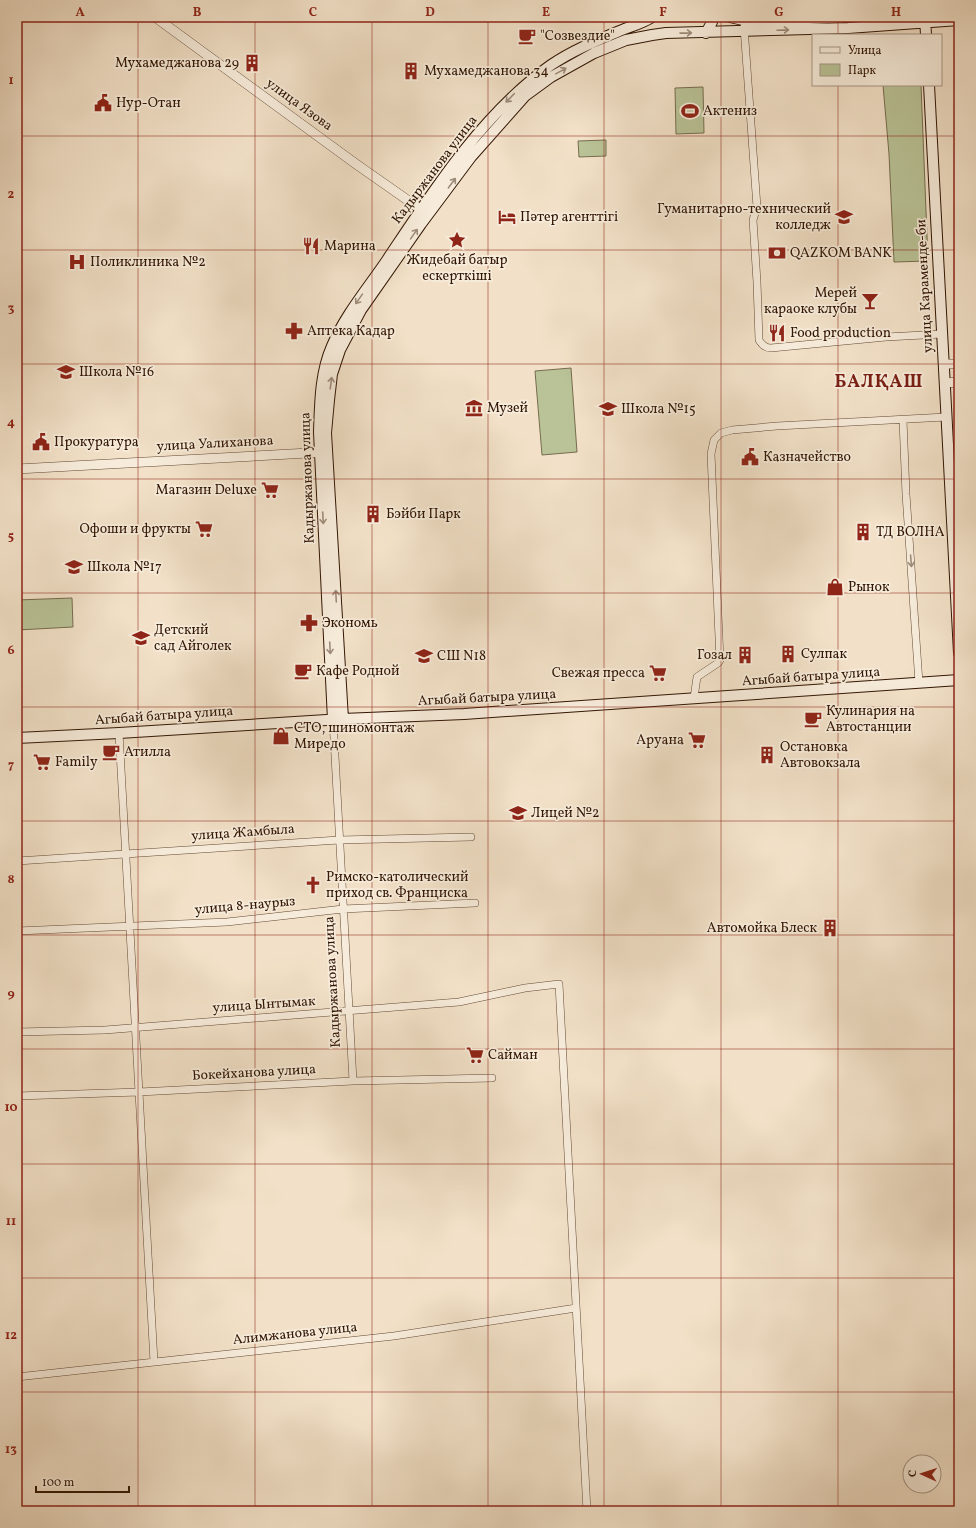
<svg xmlns="http://www.w3.org/2000/svg" width="976" height="1528" viewBox="0 0 976 1528" font-family="Vollkorn,serif">
	<rect width="100%" height="100%" fill="#f2e1c8"/>
	<filter id="stains"><feTurbulence type="fractalNoise" baseFrequency=".005" numOctaves="4"/><feColorMatrix values="0 0 0 0 .2 0 0 0 0 .09 0 0 0 0 .02 0 0 0 .5 -.17"/></filter>
	<radialGradient id="worn" r=".72"><stop offset=".6" stop-color="#630" stop-opacity="0"/><stop offset="1" stop-color="#630" stop-opacity=".3"/></radialGradient>
	<path fill="#b9c397" stroke="#766c4e" d="M883 85H921L928 261 894 262 889 154Z
		M703 87 704 133 676 134 675 88Z
		M606 140V156L579 157 578 141Z
		M571 368 577 452 542 455 535 371Z
		M72 598 73 627 17 630V600Z"/>
	<g fill="none" stroke-linecap="round" stroke-linejoin="round">
		<g stroke="#624935" stroke-width="8">
			<path id="minor" d="M744 27 757 207 753 220 757 282 759 340C762 345 765 348 771 348L886 337 942 334
				M903 420 906 494 919 683
				M950 480 959 479
				M694 698 697 677 718 663 720 660 711 454 714 440 721 433 732 430 777 426 946 417
				M333 720 353 1081
				M119 733 154 1362
				M17 861 339 840 471 837
				M17 931 227 922 343 909 475 903
				M17 1032 105 1030 459 1002 525 988 559 984 587 1511
				M17 1096 139 1092 353 1081 492 1078
				M17 1377 394 1336 576 1308"/>
		</g>
		<g stroke="#624935" stroke-width="10">
			<path id="tertiary" d="M155 17 356 164 426 213
				M944 364H959
				M945 383 959 382
				M17 469 327 452"/>
		</g>
		<g stroke="#321604" stroke-width="12">
			<path id="secondary" d="M730 17 752 22 846 17
				M925 17 926 35
				M706 33 712 22V17
				M929 85 959 653
				M343 719 326 433 329 400 332 374 340 350 361 310 421 224 471 157 525 96 551 77 594 53 626 40 652 35 666 33 848 28 959 20
				M333 720 319 432C320 404 320 373 332 346 345 315 368 288 387 260 433 191 483 113 551 65 573 50 598 40 622 30 632 26 643 23 652 17
				M17 738 119 733 343 719 464 714 959 680"/>
		</g>
		<use href="#minor" stroke="#f7ecdb" stroke-width="7"/>
		<use href="#tertiary" stroke="#f7ecdb" stroke-width="9"/>
		<use href="#secondary" stroke="#f7ecdb" stroke-width="10"/>
	</g>
	<defs><path id="oneway-shaft" d="M-6 0H5M1.5-3L5.5 0L1.5 3" fill="none" stroke-width="1.6" stroke-linecap="round" stroke-linejoin="round"/></defs>
	<g stroke="#9e8c7a">
		<use href="#oneway-shaft" transform="translate(783 30) rotate(-2)"/>
		<use href="#oneway-shaft" transform="translate(686 33) rotate(-1)"/>
		<use href="#oneway-shaft" transform="translate(561 71) rotate(-29)"/>
		<use href="#oneway-shaft" transform="translate(510 98) rotate(134)"/>
		<use href="#oneway-shaft" transform="translate(452 183) rotate(-53)"/>
		<use href="#oneway-shaft" transform="translate(414 234) rotate(-55)"/>
		<use href="#oneway-shaft" transform="translate(359 299) rotate(125)"/>
		<use href="#oneway-shaft" transform="translate(331 383) rotate(-82)"/>
		<use href="#oneway-shaft" transform="translate(323 518) rotate(87)"/>
		<use href="#oneway-shaft" transform="translate(911 561) rotate(86)"/>
		<use href="#oneway-shaft" transform="translate(336 596) rotate(-93)"/>
		<use href="#oneway-shaft" transform="translate(330 648) rotate(87)"/>
	</g>
	<path fill="none" stroke="#8f2418" stroke-width="1" stroke-opacity="0.55" d="M138 17V1511M255 17V1511M372 17V1511M488 17V1511M604 17V1511M721 17V1511M838 17V35M838 85V1511M17 136H959M17 250H959M17 364H959M17 479H959M17 593H959M17 707H959M17 821H959M17 935H959M17 1049H959M17 1164H959M17 1278H959M17 1392H959"/>
	<defs>
		<g id="cafe-bare" transform="scale(1.38)"><path d="M-5.5-4.5H6V0H3Q3 3.5 0 3.5H-2.5Q-5.5 3.5-5.5 0ZM3-3.2v2h1.7v-2ZM-6 4.5H4V6H-6Z" fill="#8f2418" stroke="#f7ecdb" stroke-width="2.5" paint-order="stroke"/></g>
		<g id="building-bare" transform="scale(1.38)"><path d="M-4-6H4V6H1V3H-1V6H-4ZM-2.5-4.3h1.7v1.8h-1.7ZM.8-4.3h1.7v1.8H.8ZM-2.5-1h1.7V.8h-1.7ZM.8-1h1.7V.8H.8Z" fill="#8f2418" stroke="#f7ecdb" stroke-width="2.5" paint-order="stroke"/></g>
		<g id="civic-bare" transform="scale(1.38)"><path d="M-.6-6.5H3V-4.5H.6V-3L4-1V1h2V6H-6V1h2V-1L-.6-3ZM-1.2 2.5V6h2.4V2.5Z" fill="#8f2418" stroke="#f7ecdb" stroke-width="2.5" paint-order="stroke"/></g>
		<g id="stadium-bare" transform="scale(1.38)"><path d="M0-5a6.5 5 0 1 0 0 10a6.5 5 0 1 0 0-10ZM-3.5-1.8h7v3.6h-7Z" fill="#8f2418" stroke="#f7ecdb" stroke-width="2.5" paint-order="stroke"/></g>
		<g id="hotel-bare" transform="scale(1.38)"><path d="M-6-4.5h1.5V1H6V5H4.5V3h-9V5H-6ZM-4 0a1.8 1.8 0 1 1 3.6 0ZM.5 0V-2.5h3Q6-2.5 6 0Z" fill="#8f2418" stroke="#f7ecdb" stroke-width="2.5" paint-order="stroke"/></g>
		<g id="university-bare" transform="scale(1.38)"><path d="M0-5L7-2L0 1L-7-2ZM-4 1L0 2.5L4 1V4Q0 6-4 4Z" fill="#8f2418" stroke="#f7ecdb" stroke-width="2.5" paint-order="stroke"/></g>
		<g id="sight-bare" transform="scale(1.38)"><path d="M0-6L1.8-2.2L6-1.7L2.9 1.2L3.7 5.4L0 3.3L-3.7 5.4L-2.9 1.2L-6-1.7L-1.8-2.2Z" fill="#8f2418" stroke="#f7ecdb" stroke-width="2.5" paint-order="stroke"/></g>
		<g id="restaurant-bare" transform="scale(1.38)"><path d="M-5-6h1v4h1v-4h1v4h1v-4h1v5L-1.5 .5V6h-2V.5L-5-1ZM5-6V6H3V1.5H1.5Q1.5-4 5-6Z" fill="#8f2418" stroke="#f7ecdb" stroke-width="2.5" paint-order="stroke"/></g>
		<g id="bank-bare" transform="scale(1.38)"><path d="M-6-4H6V4H-6ZM0-2.3a2.3 2.3 0 1 0 0 4.6a2.3 2.3 0 1 0 0-4.6Z" fill="#8f2418" stroke="#f7ecdb" stroke-width="2.5" paint-order="stroke"/></g>
		<g id="hospital-bare" transform="scale(1.38)"><path d="M-5-5h3v3.5h4V-5h3V5h-3V1.5h-4V5h-3Z" fill="#8f2418" stroke="#f7ecdb" stroke-width="2.5" paint-order="stroke"/></g>
		<g id="bar-bare" transform="scale(1.38)"><path d="M-6-5H6L.8 .8V4.5H3.5V6h-7V4.5H-.8V.8Z" fill="#8f2418" stroke="#f7ecdb" stroke-width="2.5" paint-order="stroke"/></g>
		<g id="pharmacy-bare" transform="scale(1.38)"><path d="M-2-6h4v4h4v4h-4v4h-4v-4h-4v-4h4Z" fill="#8f2418" stroke="#f7ecdb" stroke-width="2.5" paint-order="stroke"/></g>
		<g id="school-bare" transform="scale(1.38)"><path d="M0-5L7-2L0 1L-7-2ZM-4 1L0 2.5L4 1V4Q0 6-4 4Z" fill="#8f2418" stroke="#f7ecdb" stroke-width="2.5" paint-order="stroke"/></g>
		<g id="museum-bare" transform="scale(1.38)"><path d="M0-6L6-3V-2H-6V-3ZM-5-1h2V3h-2ZM-1-1h2V3h-2ZM3-1h2V3H3ZM-6 4H6V6H-6Z" fill="#8f2418" stroke="#f7ecdb" stroke-width="2.5" paint-order="stroke"/></g>
		<g id="supermarket-bare" transform="scale(1.38)"><path d="M-6-5.5h2.5l.6 2H6L4.5 2H-2.5L-4.4-4H-6ZM-1.5 3.2a1.3 1.3 0 1 0 .1 0ZM3 3.2a1.3 1.3 0 1 0 .1 0Z" fill="#8f2418" stroke="#f7ecdb" stroke-width="2.5" paint-order="stroke"/></g>
		<g id="shop-bare" transform="scale(1.38)"><path d="M-5-2.5h2.3a2.7 3.5 0 0 1 5.4 0H5L5.5 6h-11ZM-1.5-2.5h3a1.5 2.3 0 0 0-3 0Z" fill="#8f2418" stroke="#f7ecdb" stroke-width="2.5" paint-order="stroke"/></g>
		<g id="church-bare" transform="scale(1.38)"><path d="M-1.2-6h2.4v3.5h3.3v2.4h-3.3V6h-2.4V-.1h-3.3v-2.4h3.3Z" fill="#8f2418" stroke="#f7ecdb" stroke-width="2.5" paint-order="stroke"/></g>
	</defs>
	<g fill-rule="evenodd">
		<use href="#cafe-bare" x="527" y="36"/>
		<use href="#building-bare" x="252" y="63"/>
		<use href="#building-bare" x="411" y="71"/>
		<use href="#civic-bare" x="103" y="103"/>
		<use href="#stadium-bare" x="690" y="111"/>
		<use href="#hotel-bare" x="507" y="217"/>
		<use href="#university-bare" x="844" y="217"/>
		<use href="#sight-bare" x="457" y="240"/>
		<use href="#restaurant-bare" x="311" y="246"/>
		<use href="#bank-bare" x="777" y="253"/>
		<use href="#hospital-bare" x="77" y="262"/>
		<use href="#bar-bare" x="870" y="301"/>
		<use href="#pharmacy-bare" x="294" y="331"/>
		<use href="#restaurant-bare" x="777" y="333"/>
		<use href="#school-bare" x="66" y="372"/>
		<use href="#museum-bare" x="474" y="408"/>
		<use href="#school-bare" x="608" y="409"/>
		<use href="#civic-bare" x="41" y="442"/>
		<use href="#civic-bare" x="750" y="457"/>
		<use href="#supermarket-bare" x="270" y="490"/>
		<use href="#building-bare" x="373" y="514"/>
		<use href="#supermarket-bare" x="204" y="529"/>
		<use href="#building-bare" x="863" y="532"/>
		<use href="#school-bare" x="74" y="567"/>
		<use href="#shop-bare" x="835" y="587"/>
		<use href="#pharmacy-bare" x="309" y="623"/>
		<use href="#school-bare" x="141" y="638"/>
		<use href="#building-bare" x="788" y="654"/>
		<use href="#building-bare" x="745" y="655"/>
		<use href="#school-bare" x="424" y="656"/>
		<use href="#cafe-bare" x="303" y="671"/>
		<use href="#supermarket-bare" x="658" y="673"/>
		<use href="#cafe-bare" x="813" y="719"/>
		<use href="#shop-bare" x="281" y="736"/>
		<use href="#supermarket-bare" x="697" y="740"/>
		<use href="#cafe-bare" x="111" y="752"/>
		<use href="#building-bare" x="767" y="755"/>
		<use href="#supermarket-bare" x="42" y="762"/>
		<use href="#school-bare" x="518" y="813"/>
		<use href="#church-bare" x="313" y="885"/>
		<use href="#building-bare" x="830" y="928"/>
		<use href="#supermarket-bare" x="475" y="1055"/>
	</g>
	<g text-anchor="middle" dominant-baseline="central" stroke-width="3.5" stroke-linejoin="round" paint-order="stroke">
		<g font-size="14" fill="#321604" stroke="#f7ecdb" text-anchor="start">
			<text x="540" y="36">"Созвездие"</text>
			<text x="239" y="63" text-anchor="end">Мухамеджанова 29</text>
			<text x="424" y="71">Мухамеджанова 34</text>
			<text x="116" y="103">Нур-Отан</text>
			<text x="703" y="111">Актениз</text>
			<text x="831" y="209" text-anchor="end">Гуманитарно-технический<tspan x="831" dy="16">колледж</tspan></text>
			<text x="520" y="217">Пәтер агенттігі</text>
			<text x="324" y="246">Марина</text>
			<text x="790" y="253">QAZKOM BANK</text>
			<text x="457" y="260" text-anchor="middle">Жидебай батыр<tspan x="457" dy="16">ескерткіші</tspan></text>
			<text x="90" y="262">Поликлиника №2</text>
			<text x="857" y="293" text-anchor="end">Мерей<tspan x="857" dy="16">караоке клубы</tspan></text>
			<text x="307" y="331">Аптека Кадар</text>
			<text x="790" y="333">Food production</text>
			<text x="79" y="372">Школа №16</text>
			<text x="487" y="408">Музей</text>
			<text x="621" y="409">Школа №15</text>
			<text x="54" y="442">Прокуратура</text>
			<text x="763" y="457">Казначейство</text>
			<text x="257" y="490" text-anchor="end">Магазин Deluxe</text>
			<text x="386" y="514">Бэйби Парк</text>
			<text x="191" y="529" text-anchor="end">Офоши и фрукты</text>
			<text x="876" y="532">ТД ВОЛНА</text>
			<text x="87" y="567">Школа №17</text>
			<text x="848" y="587">Рынок</text>
			<text x="322" y="623">Экономь</text>
			<text x="154" y="630">Детский<tspan x="154" dy="16">сад Айголек</tspan></text>
			<text x="801" y="654">Сулпак</text>
			<text x="732" y="655" text-anchor="end">Гозал</text>
			<text x="437" y="656">СШ N18</text>
			<text x="316" y="671">Кафе Родной</text>
			<text x="645" y="673" text-anchor="end">Свежая пресса</text>
			<text x="826" y="711">Кулинария на<tspan x="826" dy="16">Автостанции</tspan></text>
			<text x="294" y="728">СТО, шиномонтаж<tspan x="294" dy="16">Миредо</tspan></text>
			<text x="684" y="740" text-anchor="end">Аруана</text>
			<text x="780" y="747">Остановка<tspan x="780" dy="16">Автовокзала</tspan></text>
			<text x="124" y="752">Атилла</text>
			<text x="55" y="762">Family</text>
			<text x="531" y="813">Лицей №2</text>
			<text x="326" y="877">Римско-католический<tspan x="326" dy="16">приход св. Франциска</tspan></text>
			<text x="817" y="928" text-anchor="end">Автомойка Блеск</text>
			<text x="488" y="1055">Сайман</text>
		</g>
		<g font-size="14" fill="#321604" stroke="#f7ecdb">
			<text transform="translate(299 105) rotate(36)">улица Язова</text>
			<text transform="translate(435 170) rotate(-53)">Кадыржанова улица</text>
			<text transform="translate(925 286) rotate(-93)">улица Караменде-би</text>
			<text transform="translate(215 444) rotate(-3)">улица Уалиханова</text>
			<text transform="translate(308 478) rotate(-92)">Кадыржанова улица</text>
			<text transform="translate(811 677) rotate(-4)">Агыбай батыра улица</text>
			<text transform="translate(487 698) rotate(-3)">Агыбай батыра улица</text>
			<text transform="translate(164 716) rotate(-4)">Агыбай батыра улица</text>
			<text transform="translate(243 833) rotate(-4)">улица Жамбыла</text>
			<text transform="translate(245 906) rotate(-5)">улица 8-наурыз</text>
			<text transform="translate(333 982) rotate(-93)">Кадыржанова улица</text>
			<text transform="translate(264 1005) rotate(-4)">улица Ынтымак</text>
			<text transform="translate(254 1073) rotate(-3)">Бокейханова улица</text>
			<text transform="translate(295 1334) rotate(-6)">Алимжанова улица</text>
		</g>
		<g font-size="18" font-weight="bold" letter-spacing="1" fill="#7a1f14" stroke="#f7ecdb">
			<text x="879" y="382">БАЛҚАШ</text>
		</g>
	</g>
	<rect width="976" height="1528" fill="none" stroke="#f2e1c8" stroke-width="44"/>
	<rect x="812" y="34" width="130" height="52" fill="#f7ecdb" stroke="#a89685"/>
	<rect x="820" y="47" width="20" height="6" fill="#f7ecdb" stroke="#a89685"/>
	<text x="848" y="54" font-size="12" fill="#321604">Улица</text>
	<rect x="820" y="64" width="20" height="12" fill="#b9c397" stroke="#a89685"/>
	<text x="848" y="74" font-size="12" fill="#321604">Парк</text>
	<g transform="translate(922 1474) rotate(273)"><circle r="19" fill="#f7ecdb" stroke="#a89685"/>
	<path d="M0-3L7 15L0 10L-7 15Z" fill="#8f2418"/>
	<text y="-6" font-size="11" font-weight="bold" text-anchor="middle" fill="#321604">С</text>
	</g>
	<path d="M36 1486v6h93v-6" fill="none" stroke="#321604" stroke-width="2"/>
	<text x="42" y="1486" font-size="12" fill="#321604" stroke="#f7ecdb" stroke-width="3" paint-order="stroke">100 m</text>
	<rect x="22" y="22" width="932" height="1484" fill="none" stroke="#8f2418" stroke-width="1.5"/>
	<g font-size="13" text-anchor="middle" font-weight="bold" fill="#8f2418">
		<text x="80" y="16">A</text>
		<text x="197" y="16">B</text>
		<text x="313" y="16">C</text>
		<text x="430" y="16">D</text>
		<text x="546" y="16">E</text>
		<text x="663" y="16">F</text>
		<text x="779" y="16">G</text>
		<text x="896" y="16">H</text>
		<text x="11" y="84">1</text>
		<text x="11" y="198">2</text>
		<text x="11" y="312">3</text>
		<text x="11" y="426">4</text>
		<text x="11" y="540">5</text>
		<text x="11" y="654">6</text>
		<text x="11" y="769">7</text>
		<text x="11" y="883">8</text>
		<text x="11" y="997">9</text>
		<text x="11" y="1111">10</text>
		<text x="11" y="1225">11</text>
		<text x="11" y="1339">12</text>
		<text x="11" y="1453">13</text>
	</g>
	<rect width="100%" height="100%" filter="url(#stains)"/>
	<rect width="100%" height="100%" fill="url(#worn)"/>
</svg>
